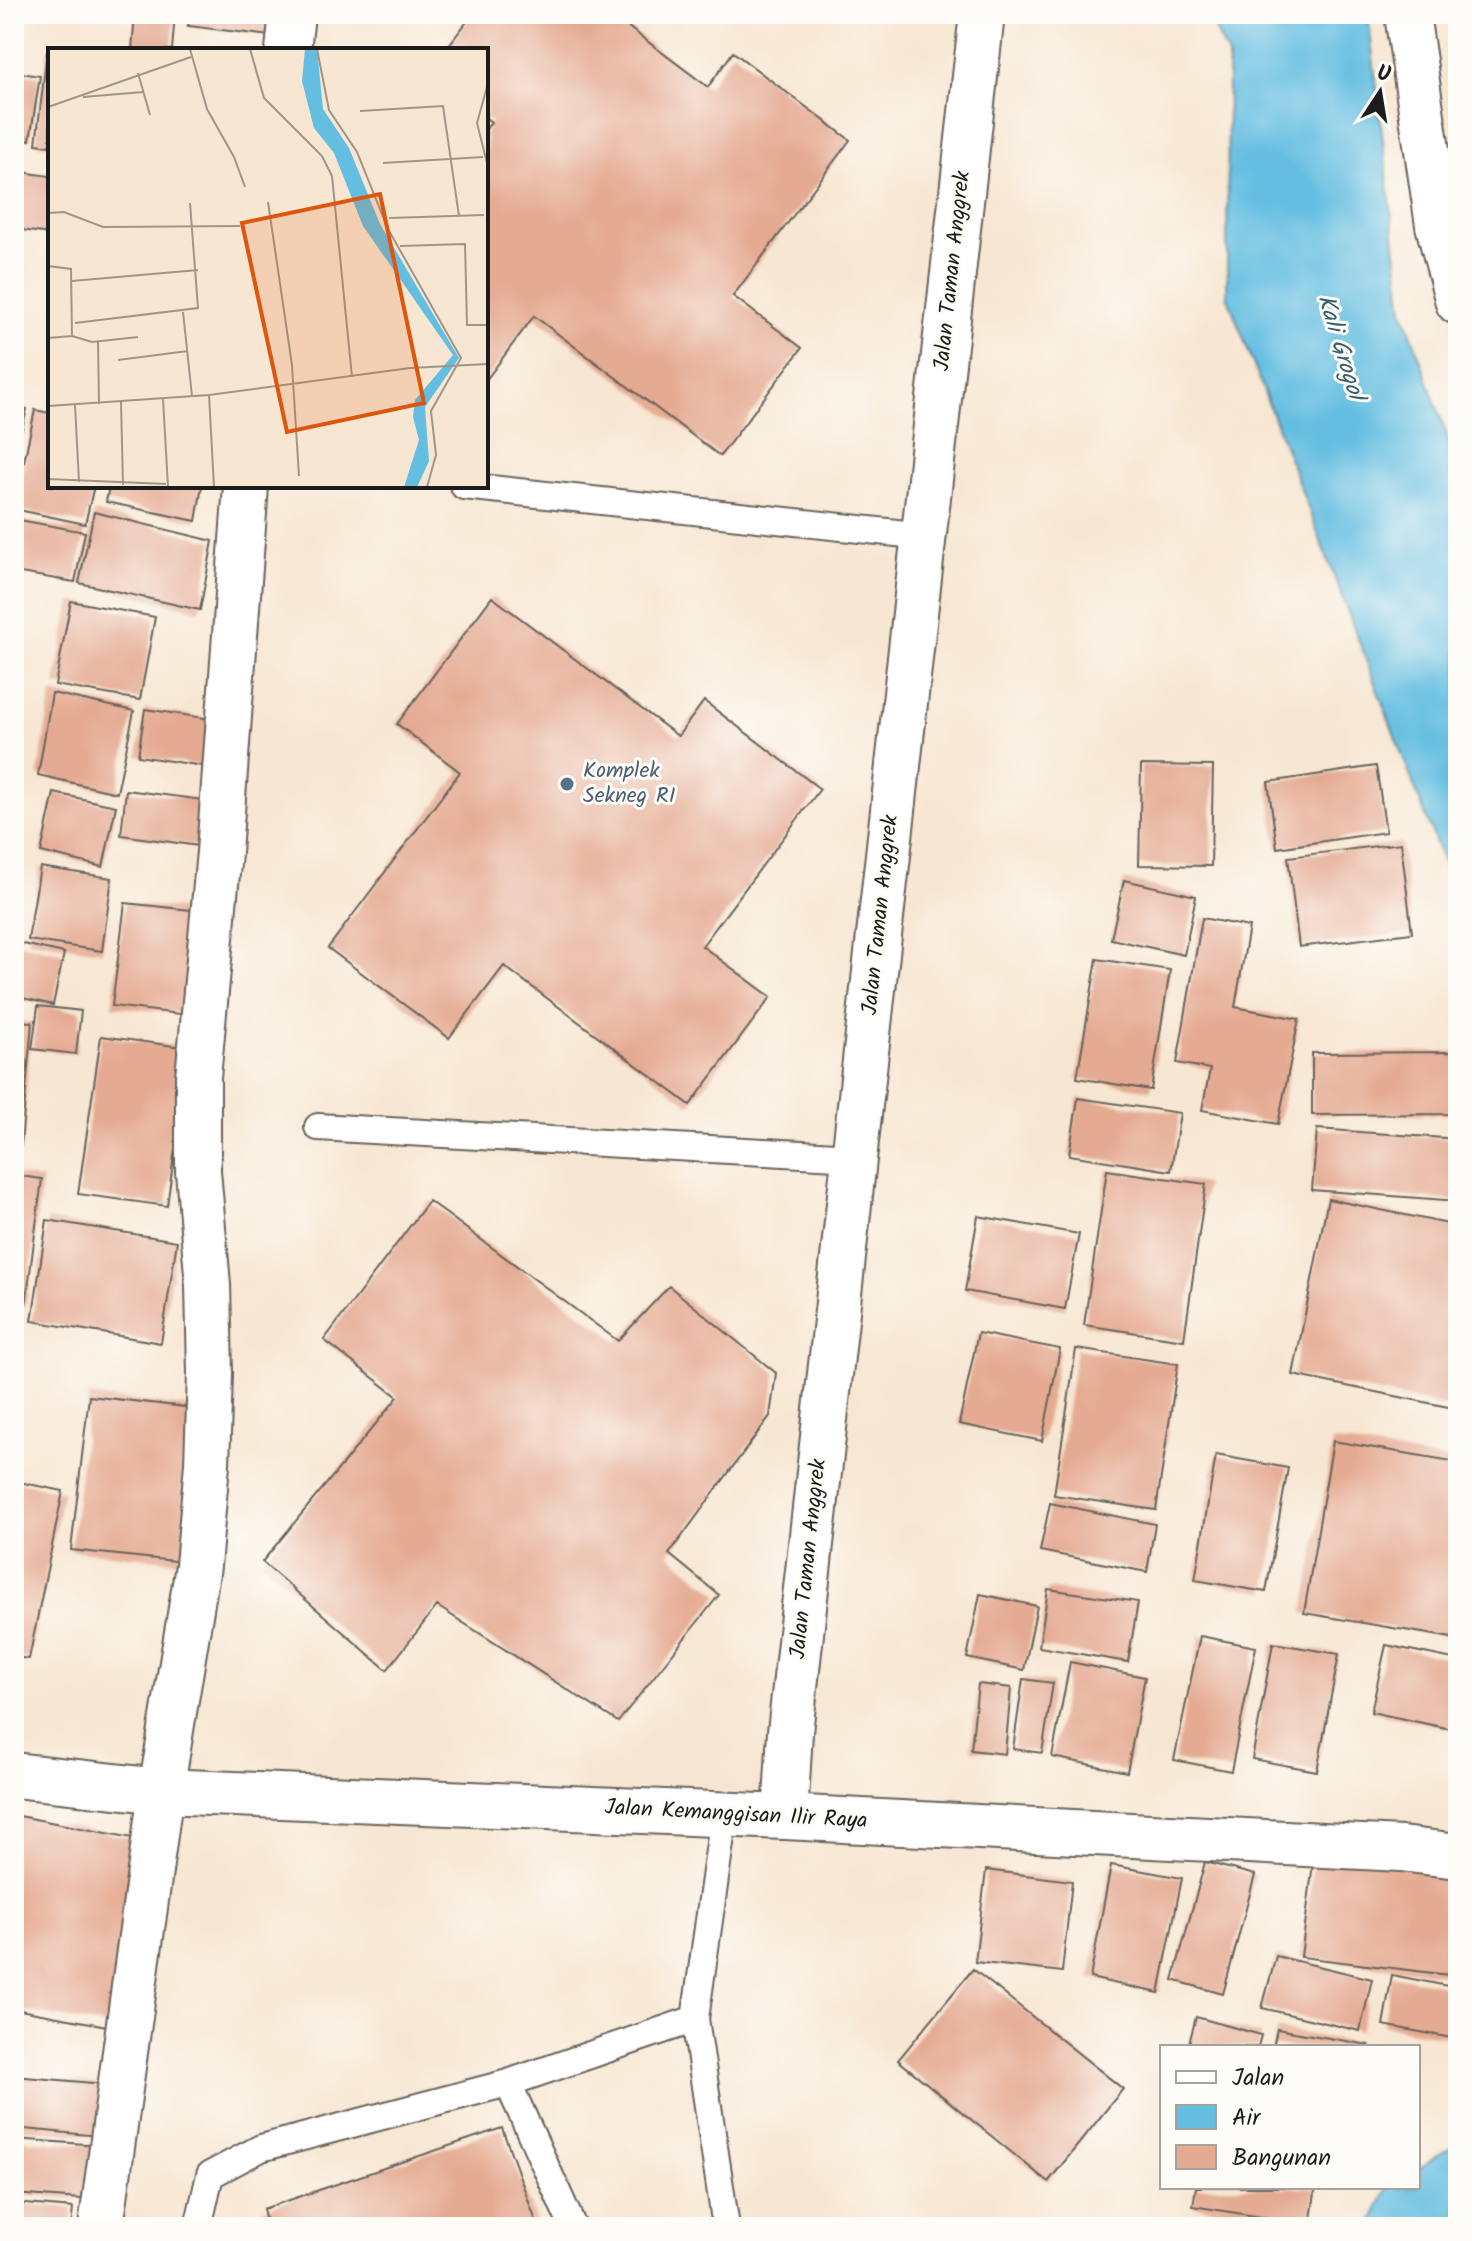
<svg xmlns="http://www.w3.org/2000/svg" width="1472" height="2241" viewBox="0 0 1472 2241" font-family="Kalam,sans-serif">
	<rect width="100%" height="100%" fill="#fdfcf7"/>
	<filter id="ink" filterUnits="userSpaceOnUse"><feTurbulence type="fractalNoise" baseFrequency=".0125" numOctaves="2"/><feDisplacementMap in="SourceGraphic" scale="16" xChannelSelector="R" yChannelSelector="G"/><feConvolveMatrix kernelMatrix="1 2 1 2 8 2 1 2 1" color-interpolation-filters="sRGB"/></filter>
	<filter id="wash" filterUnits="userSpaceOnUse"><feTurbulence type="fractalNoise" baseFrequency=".006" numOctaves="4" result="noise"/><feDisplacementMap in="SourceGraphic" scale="32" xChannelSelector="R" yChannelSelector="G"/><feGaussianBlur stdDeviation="1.8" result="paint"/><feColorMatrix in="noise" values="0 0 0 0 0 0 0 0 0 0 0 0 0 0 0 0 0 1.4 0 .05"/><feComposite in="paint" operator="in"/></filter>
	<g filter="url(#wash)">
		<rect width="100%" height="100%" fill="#f7e6d1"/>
		<path fill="#63bee1" stroke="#406d7e" stroke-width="2" d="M1208 14H1368L1403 310 1458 467V901L1227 295 1228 56Z
			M1458 2142V2227H1370L1386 2191 1392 2187H1418V2169Z"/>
		<g id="blocks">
			<path fill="#e5aa92" d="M135 14H175L172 50H132Z
				M190 14H281L279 37 188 26Z
				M473 14H611L708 87 733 52 850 140 733 296 802 348 720 456 534 316 486 380V129L491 122 486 118V50H445Z
				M47 51 50 52V146L36 144Z
				M14 72 40 76 30 140 14 138Z
				M14 171 50 176V234L14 229Z
				M14 406 27 409 15 457H14Z
				M35 410 50 413V486H94L85 524 14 509Z
				M109 486H202L196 521 106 502Z
				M94 512 213 541 200 610 79 583Z
				M14 519 85 532 75 582 14 572Z
				M492 597 678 736 704 701 820 789 702 946 771 997 690 1105 504 966 449 1038 328 948 460 772 397 724Z
				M71 601 155 617 140 700 55 685Z
				M52 693 134 711 117 793 38 775Z
				M145 709 211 719 203 766 138 756Z
				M1141 765 1213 766 1211 866 1139 865Z
				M1376 766 1386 832 1277 848 1268 782Z
				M126 790 211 801 206 847 121 835Z
				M54 793 116 806 103 867 41 852Z
				M1401 843 1412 933 1299 947 1288 857Z
				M40 867 112 878 102 951 28 940Z
				M1124 880 1196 896 1184 955 1111 939Z
				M125 903 200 911 188 1015 112 1006Z
				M1202 918 1249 927 1235 1007 1299 1019 1278 1124 1202 1110 1210 1069 1177 1063Z
				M14 942 64 953 53 1005 14 996Z
				M1097 959 1170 970 1151 1090 1077 1078Z
				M38 1006 81 1011 76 1054 32 1049Z
				M14 1021 32 1022 21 1145H14Z
				M101 1036 189 1048 167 1206 78 1194Z
				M1458 1052V1114L1312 1115V1053Z
				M1078 1098 1180 1113 1171 1171 1069 1155Z
				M1317 1129 1458 1139V1201L1312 1190Z
				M1107 1170 1206 1184 1184 1340 1084 1325Z
				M14 1175 42 1179 26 1304 14 1302Z
				M1328 1199 1458 1226V1409L1293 1375Z
				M429 1201 618 1341 669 1286 776 1373 770 1416 669 1554 719 1595 618 1722 437 1606 387 1670 262 1562 398 1397 324 1340Z
				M978 1216 1079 1234 1065 1309 965 1291Z
				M47 1220 177 1241 161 1343 32 1321Z
				M978 1333 1060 1349 1042 1441 959 1424Z
				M1076 1349 1178 1364 1156 1510 1054 1495Z
				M89 1396 202 1409 184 1562 71 1550Z
				M1333 1441 1458 1462V1639L1304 1613Z
				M1216 1455 1288 1468 1266 1592 1195 1580Z
				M14 1481 63 1491 29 1659 14 1657Z
				M1050 1503 1155 1524 1147 1572 1040 1551Z
				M1048 1589 1138 1602 1128 1662 1039 1647Z
				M980 1594 1037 1606 1024 1670 967 1658Z
				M1200 1636 1256 1647 1231 1771 1174 1760Z
				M1273 1643 1339 1654 1317 1771 1252 1759Z
				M1386 1645 1458 1660V1697L1451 1729 1371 1712Z
				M1070 1662 1145 1677 1127 1772 1052 1757Z
				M1023 1679 1053 1683 1042 1753 1013 1749Z
				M978 1684 1011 1688 1005 1754 971 1750Z
				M14 1815 143 1840 107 2026 14 2009Z
				M1314 1856 1458 1873V1976L1301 1957Z
				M1205 1862 1255 1875 1223 1994 1173 1980Z
				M1111 1865 1182 1878 1159 1993 1090 1978Z
				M986 1870 1072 1881 1062 1972 975 1962Z
				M1276 1956 1372 1979 1360 2031 1262 2008Z
				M973 1969 1123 2089 1048 2182 898 2060Z
				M1392 1975 1458 1988 1457 2039 1383 2025Z
				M1196 2017 1261 2035 1258 2047H1188Z
				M1277 2029 1369 2045V2047H1273Z
				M14 2076 104 2084 99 2136 14 2128Z
				M502 2128 538 2227H267L263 2209Z
				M14 2139 98 2145 94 2200 14 2194Z
				M1196 2187H1316L1310 2225 1193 2206Z
				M14 2203 73 2208 71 2227H14Z"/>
		</g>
	</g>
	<g filter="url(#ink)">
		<use href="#blocks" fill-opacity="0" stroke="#69635b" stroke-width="2"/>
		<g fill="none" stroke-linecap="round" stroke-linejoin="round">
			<g stroke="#69635b" stroke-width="30">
				<path id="service" d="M464 486 924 536
					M318 1127 854 1157
					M695 2019 724 1815
					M508 2083 573 2227
					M198 2227 210 2175 261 2148 508 2083 695 2019 726 2227"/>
			</g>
			<g stroke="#69635b" stroke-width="48">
				<path id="minor" d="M1407 14 1438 225 1458 302
					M288 50 292 14
					M785 1817 790 1732 982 14
					M101 2227 161 1791 198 1566 207 1464 210 1374 208 1285 198 1171V1077L219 852 246 486"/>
			</g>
			<g stroke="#69635b" stroke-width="48">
				<path id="tertiary" d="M14 1775 161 1791 785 1817 1401 1849 1458 1856"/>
			</g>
			<use href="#service" stroke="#fff" stroke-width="26"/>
			<use href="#minor" stroke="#fff" stroke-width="44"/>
			<use href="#tertiary" stroke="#fff" stroke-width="44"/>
		</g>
	</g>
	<circle fill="#5c6f8a" stroke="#fdfcf7" stroke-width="3" cx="567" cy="784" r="8"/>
	<g text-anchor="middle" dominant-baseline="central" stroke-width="6" stroke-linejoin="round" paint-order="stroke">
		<g font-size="22" fill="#1c1c1c" stroke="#fdfcf7">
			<text transform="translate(953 271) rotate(-84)">Jalan Taman Anggrek</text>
			<text transform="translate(881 915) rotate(-84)">Jalan Taman Anggrek</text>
			<text transform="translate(809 1559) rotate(-84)">Jalan Taman Anggrek</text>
			<text transform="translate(736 1815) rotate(3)">Jalan Kemanggisan Ilir Raya</text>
		</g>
		<g font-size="22" fill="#4e5e75" stroke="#fdfcf7" text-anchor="start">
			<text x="583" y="771">Komplek<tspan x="583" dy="25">Sekneg RI</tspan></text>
		</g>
		<g font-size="24" font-style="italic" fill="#385d6b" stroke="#fdfcf7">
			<text transform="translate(1340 347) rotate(73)">Kali Grogol</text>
		</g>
	</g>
	<g transform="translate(48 48)">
		<rect width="440" height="440" fill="#f7e6d1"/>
		<path d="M257 1H269L275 61 301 100 332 176 411 310 377 359 381 413 369 439H356L371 392 365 369 367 352 405 307 315 178 286 105 266 80 254 33Z" fill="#63bee1"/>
		<path fill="none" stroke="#9f9589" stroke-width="2" d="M142 1 159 61 186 109 197 139M202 1 216 50 274 108 284 128 304 329M269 1 281 62 309 104 340 181 413 310 383 363 388 407 379 439M90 25 102 67M440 35 429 75 440 119M35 49 95 44M0 59 143 9M312 63 395 58 411 168M335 115 435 109M220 154 244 317 251 428M0 165 16 164 55 179 192 178M341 170 436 167M352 198 417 196 419 277H440M0 218 23 221 24 288M24 233 150 222M135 264 144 348M27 275 150 260 142 155M24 288 44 294 90 289M0 290 24 288M50 293 51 356M70 312 140 303M161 347 166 439M115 351 120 439M73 354 75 437M27 357 31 434M0 358 161 347 362 320 440 316M0 431 118 436"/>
		<path fill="#de560d" fill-opacity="0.15" stroke="#de560d" stroke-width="4" d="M332 146 376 355 239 384 194 175Z"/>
		<rect width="440" height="440" fill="none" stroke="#1c1c1c" stroke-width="4"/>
	</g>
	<rect width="1472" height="2241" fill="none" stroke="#fdfcf7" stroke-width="48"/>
	<rect x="1160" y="2045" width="260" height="144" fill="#fdfcf7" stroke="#a3a29f" stroke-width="2"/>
	<rect x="1176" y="2071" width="40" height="12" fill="#ffffff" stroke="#a3a29f" stroke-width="2"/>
	<text x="1232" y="2085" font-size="24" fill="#1c1c1c">Jalan</text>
	<rect x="1176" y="2105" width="40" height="24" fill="#63bee1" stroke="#a3a29f" stroke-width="2"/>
	<text x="1232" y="2125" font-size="24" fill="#1c1c1c">Air</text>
	<rect x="1176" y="2145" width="40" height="24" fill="#e5aa92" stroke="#a3a29f" stroke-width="2"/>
	<text x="1232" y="2165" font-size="24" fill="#1c1c1c">Bangunan</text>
	<g transform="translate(1380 92) rotate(12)" stroke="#fdfcf7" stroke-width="6" paint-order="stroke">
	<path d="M0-6L14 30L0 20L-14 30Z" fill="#1c1c1c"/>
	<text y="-12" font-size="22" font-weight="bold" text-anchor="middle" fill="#1c1c1c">U</text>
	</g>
</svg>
